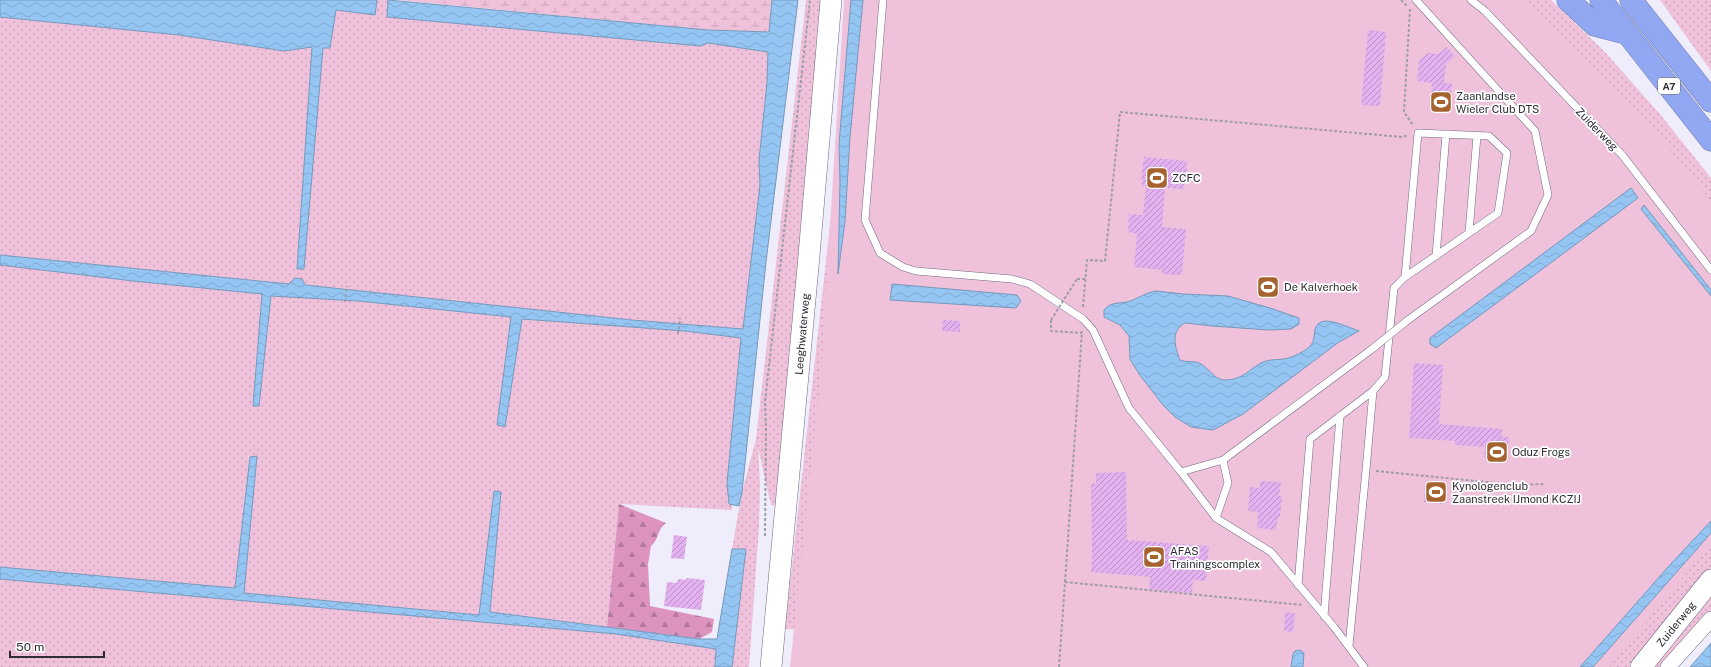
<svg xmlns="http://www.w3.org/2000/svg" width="1711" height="667" viewBox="0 0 1711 667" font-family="'Public Sans',sans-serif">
	<defs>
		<pattern id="grass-dots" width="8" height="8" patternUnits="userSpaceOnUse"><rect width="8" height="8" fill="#f0c1db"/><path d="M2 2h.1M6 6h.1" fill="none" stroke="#cea6bd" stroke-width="1.8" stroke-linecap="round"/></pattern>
		<pattern id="forest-firs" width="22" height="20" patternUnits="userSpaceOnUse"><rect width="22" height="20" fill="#dc93be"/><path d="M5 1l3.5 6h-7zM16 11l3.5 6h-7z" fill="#b3789b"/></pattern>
		<pattern id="wetland-marsh" width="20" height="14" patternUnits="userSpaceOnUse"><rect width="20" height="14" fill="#f0c1db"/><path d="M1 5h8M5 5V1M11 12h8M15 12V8" fill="none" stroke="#cea6bd"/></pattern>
		<pattern id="water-waves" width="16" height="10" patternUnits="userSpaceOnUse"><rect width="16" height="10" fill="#95c6f3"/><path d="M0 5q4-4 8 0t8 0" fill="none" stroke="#81aad1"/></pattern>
		<pattern id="building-hatch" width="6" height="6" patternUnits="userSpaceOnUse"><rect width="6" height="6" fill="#e3b0f0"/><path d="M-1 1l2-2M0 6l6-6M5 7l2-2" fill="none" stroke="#b88fc3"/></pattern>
	</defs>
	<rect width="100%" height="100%" fill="#efecfb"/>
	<path fill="url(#grass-dots)" d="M377 0H388V17L700 46 708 43 768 52 767 83 759 160 760 185 743 329 632 320 305 285 302 279 295 278 289 284 0 255V17L179 35 284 51 312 46 297 269H304L323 48 330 47 336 10 374 15Z
		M806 0H824L778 506 771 505 758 448 760 485 759 527 749 667H732L746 549H732L742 492 756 439Z
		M1486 0H1551L1605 52 1659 113 1711 178V252Z
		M1660 0H1711V71Z
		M839 144 812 630 785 629Z
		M0 265 133 281 262 294 253 405 259 406 271 296 358 301 511 317 497 425 505 427 522 319 685 331 742 338 729 504 732 505V510L619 504 607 627 490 612 501 492 494 491 480 615 244 593 257 456 250 457 235 588 0 567Z
		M1711 533V577L1637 667H1593Z
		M0 579 616 634 716 649 715 667H0Z
		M1711 593V615L1663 667H1650Z"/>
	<path fill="url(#forest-firs)" d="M619 504 666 523C657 529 659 540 651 546L648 564 650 606 714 619 712 632 699 639 607 627Z"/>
	<path fill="url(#wetland-marsh)" d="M399 0H772L769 32 708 30Z"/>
	<path fill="#f0c1db" d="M844 0H1526L1650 125 1711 201V543L1609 667H790L821 373Z"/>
	<path fill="url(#water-waves)" stroke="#7698ba" d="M0 0H377L375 15 336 10 330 48H323L304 269H297L312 47 284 51 179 35 0 17Z
		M388 0 708 30 769 32 772 0H798L766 262 742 492 739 506 729 504 727 483 741 338 685 331 522 319 505 427 497 425 511 317 358 301 271 296 259 406H253L262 294 133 281 0 265V255L289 284 295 278 302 279 305 285 632 320 743 329 760 185 759 160 767 83 768 52 708 43 700 46 387 17Z
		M851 0H863L850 137 845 221 838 274 840 181 839 144Z
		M1631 188 1638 198 1436 348 1430 344V338Z
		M1644 205 1711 290V296L1641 209Z
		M892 284 1017 295 1021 301 1016 308 890 300Z
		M1156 291 1183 294 1228 296 1270 308 1299 318V324L1291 329 1269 330 1212 326 1185 323C1170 331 1175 347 1180 360 1187 363 1195 360 1201 364 1210 369 1214 380 1225 380 1243 380 1249 369 1263 362 1271 359 1276 360 1284 359 1292 358 1306 351 1311 345 1317 338 1311 327 1321 322 1330 318 1350 328 1359 331L1339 342 1243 414 1213 430 1191 427 1175 417 1163 405 1139 374 1130 359 1129 336 1120 325 1104 317V310C1112 300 1122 305 1133 300 1142 296 1146 293 1156 291Z
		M257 456 244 593 479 615 494 491 501 492 490 612 699 639H717L732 549H746L732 667H715L716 649 616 634 0 579V567L235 588 250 457Z
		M1711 521V533L1593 667H1580L1668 567Z
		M1711 643V667H1690Z
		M1300 650 1304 653 1303 667H1291L1293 654 1295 651Z"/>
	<path fill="url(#building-hatch)" d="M1368 30 1386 32 1380 106 1361 105Z
		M1447 47 1455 56 1446 64 1444 83 1452 84 1449 108 1430 106 1432 83 1417 81 1419 60 1428 53 1439 54Z
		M1144 157 1187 161 1186 168H1187L1184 189 1165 188 1162 227 1186 229 1182 275 1162 274V270L1134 267 1137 234 1128 232 1129 214 1143 215 1146 186H1142V179H1141Z
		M943 320 960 321V332L942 331Z
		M1414 363 1443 365 1439 424 1502 429V437H1509L1507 461 1484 458 1485 447 1455 445V441L1409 438Z
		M1126 472 1127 540 1209 546 1206 581 1193 580 1192 593 1149 589 1150 577 1091 572 1092 553 1091 484H1096V473Z
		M1260 481 1281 482 1279 496H1282L1280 517H1278L1276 530 1257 528 1258 512 1248 511 1250 487 1260 488Z
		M1425 484 1444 485 1442 504 1424 502Z
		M674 535 687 537 684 559 671 558Z
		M687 578 705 580 701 610 664 606 667 582 677 583 678 579 686 580Z
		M1285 612 1295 613 1293 632 1284 631Z"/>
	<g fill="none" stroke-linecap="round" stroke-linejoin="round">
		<g stroke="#6f6a80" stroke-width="8">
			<path id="lane" d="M883 0 865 220 880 253 903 267 916 271 1012 279 1030 284 1083 319 1093 330 1129 408 1181 472 1216 518 1271 552 1334 627 1364 667
				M1471 0 1485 11 1623 156 1711 270
				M1469 232 1477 136
				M1436 256 1446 134
				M1408 320 1531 231 1548 195 1535 131 1416 0
				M1181 472 1223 460 1372 349
				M1216 518 1228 483 1223 460
				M1298 585 1310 439 1373 391
				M1324 616 1340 416
				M1349 646 1366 470 1373 391 1385 377 1394 288 1405 277 1418 133 1489 136 1507 153 1498 213 1405 277"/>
		</g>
		<g stroke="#6f6a80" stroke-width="16">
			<path id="street" d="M1668 667 1711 619"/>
		</g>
		<g stroke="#6f6a80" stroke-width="22">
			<path id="secondary" d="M771 667 808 267 831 0
				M1641 667 1711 580"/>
		</g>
		<g stroke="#6e7cb0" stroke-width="23">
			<path id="highway" d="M1568 0 1595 25 1626 33
				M1601 0 1711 140
				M1631 0 1711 101"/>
		</g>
		<path stroke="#9f9da9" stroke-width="2" stroke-dasharray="3 2" stroke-linecap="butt" d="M1401 0 1407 6
			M1410 9 1404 112 1413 125
			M1077 279H1085
			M345 302 347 286
			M1083 307 1087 260 1105 261 1120 112 1402 137 1408 135
			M1051 320V331L1082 333
			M678 334 680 318
			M1376 471 1516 485 1545 484
			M765 536 766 429 765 402 810 0
			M1065 582 1082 331
			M1059 667 1065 582 1303 605"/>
		<use href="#lane" stroke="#fff" stroke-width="7"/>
		<use href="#street" stroke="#fff" stroke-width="15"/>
		<use href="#secondary" stroke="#fff" stroke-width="21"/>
		<use href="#highway" stroke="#91a7f2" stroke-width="22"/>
		<g stroke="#6f6a80" stroke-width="8" stroke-linecap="butt">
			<path id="lane-bridge" d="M1372 349 1408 320"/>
		</g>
		<path stroke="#9f9da9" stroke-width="2" stroke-dasharray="3 2" stroke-linecap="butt" d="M1051 320 1077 279"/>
		<use href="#lane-bridge" stroke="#fff" stroke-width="7"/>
	</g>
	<defs>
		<g id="stadium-square" transform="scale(1.15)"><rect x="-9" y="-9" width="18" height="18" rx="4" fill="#a5632f" stroke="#fff"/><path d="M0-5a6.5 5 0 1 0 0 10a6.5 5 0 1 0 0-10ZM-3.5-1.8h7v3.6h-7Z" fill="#fff"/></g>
	</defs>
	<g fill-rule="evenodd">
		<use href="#stadium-square" x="1441" y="102"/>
		<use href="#stadium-square" x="1157" y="178"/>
		<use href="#stadium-square" x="1268" y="287"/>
		<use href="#stadium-square" x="1497" y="452"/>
		<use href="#stadium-square" x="1436" y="492"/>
		<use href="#stadium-square" x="1154" y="557"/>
	</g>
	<g text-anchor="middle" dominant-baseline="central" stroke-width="3.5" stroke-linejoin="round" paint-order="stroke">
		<rect fill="#fff" stroke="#6d6b72" stroke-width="1" x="1658" y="78" width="22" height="16" rx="3"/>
		<g font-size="10" font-weight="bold" fill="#2e2c35">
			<text x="1669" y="86">A7</text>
		</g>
		<g font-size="11" fill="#2e2c35" stroke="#fff" text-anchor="start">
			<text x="1456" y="96">Zaanlandse<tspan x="1456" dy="13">Wieler Club DTS</tspan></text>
			<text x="1172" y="178">ZCFC</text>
			<text x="1284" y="287">De Kalverhoek</text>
			<text x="1512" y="452">Oduz Frogs</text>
			<text x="1452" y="486">Kynologenclub<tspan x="1452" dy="13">Zaanstreek IJmond KCZIJ</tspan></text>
			<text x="1170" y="551">AFAS<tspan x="1170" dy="13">Trainingscomplex</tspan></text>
		</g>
		<g font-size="11" fill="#2e2c35" stroke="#fff">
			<text transform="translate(1597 129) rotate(46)">Zuiderweg</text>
			<text transform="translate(802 334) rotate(-85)">Leeghwaterweg</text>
			<text transform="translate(1676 624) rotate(-51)">Zuiderweg</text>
		</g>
	</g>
	<path d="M10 651v6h94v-6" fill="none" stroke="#2e2c35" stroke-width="2"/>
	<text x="16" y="651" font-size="12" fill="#2e2c35" stroke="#ffffff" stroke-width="3" paint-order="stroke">50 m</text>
</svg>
